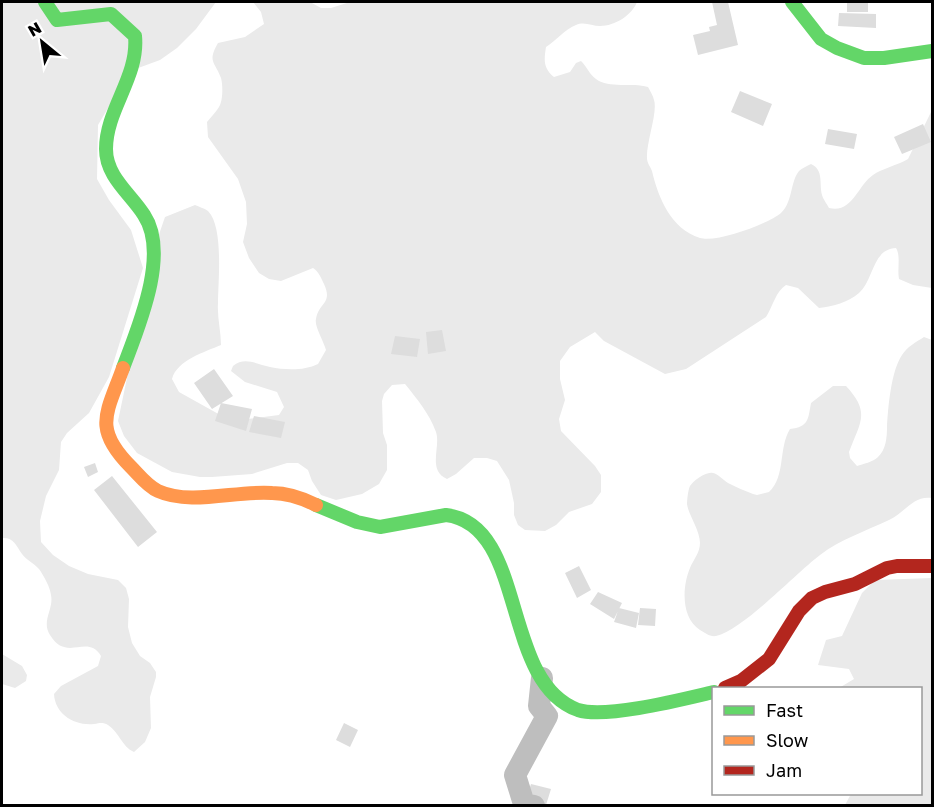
<svg xmlns="http://www.w3.org/2000/svg" width="934" height="807" viewBox="0 0 934 807" font-family="'Golos Text',sans-serif">
	<rect width="100%" height="100%" fill="#fff"/>
	<path fill="#eaeaea" d="M2 2H216L196 29 177 48 160 60 130 71 98 125 97 179 109 200 131 230 143 268 109 377 89 413 67 433 61 442 59 470 46 496 40 521 41 542 53 555 69 566 88 574 118 580 126 588 129 599 128 627 132 643 140 656 150 663 156 672V677L150 697 151 728 145 742 134 752C122 747 119 732 108 725 103 722 100 723 94 724 74 726 55 714 54 694L61 686 98 666 101 656C87 633 67 663 50 635 41 621 54 609 51 595 50 587 44 576 39 569 34 563 26 560 22 554 16 545 13 537 2 538Z
		M253 2H310L321 8H331L350 2H637C632 15 615 26 600 26 592 26 584 21 576 25 564 30 557 40 546 47 544 60 543 68 554 77L570 72 576 63 581 61C587 67 590 75 596 79 609 89 632 82 648 87 650 91 653 95 654 100 658 112 646 143 647 158 647 163 650 166 652 171 658 197 671 229 700 238 717 243 768 224 781 213 793 202 790 182 799 171 802 168 807 166 811 164 824 170 819 183 822 195 823 199 827 204 829 208 852 214 858 185 873 175 881 169 898 165 908 159L932 110V288L913 285 899 279C897 269 901 256 896 248 872 249 874 280 859 293 847 303 834 306 819 308L798 288 786 285C776 291 773 306 766 317L686 369 665 374 604 341 595 332 570 347 560 361V379L565 400 559 419 561 431 595 466 601 475V492L592 504 569 512 556 525 545 531 525 530 518 525 514 515V503L509 480 497 461 487 458H474L456 474 447 479C427 470 441 447 436 432 429 413 417 399 405 384L392 385 384 394 382 401 383 433 387 445V470L379 484 362 494 336 500 321 495 312 481 308 470 298 463H287L252 474 212 477H200L172 472 137 453 124 436 118 421 154 249 165 217 195 205C199 207 204 208 208 211 224 227 218 282 218 303 217 317 221 331 221 345 205 352 177 360 172 379L179 392 231 421 279 415 284 407 277 392 245 382 231 371 233 366C245 356 258 365 270 367 285 370 304 371 318 364L326 350C324 342 314 326 316 319 319 302 333 304 324 284 321 278 319 272 313 268L281 281 269 279 259 273 249 258 243 242 247 224 246 202 238 179 208 137 207 122C211 117 216 112 219 107 223 101 223 85 221 78 215 62 207 62 218 43L245 37 264 24 261 12Z
		M924 337 932 340V498C913 495 905 513 889 520 866 531 841 539 820 555 795 574 744 629 716 636 710 637 705 633 700 630 681 618 682 587 690 568 693 560 700 553 700 543 700 530 688 514 687 504 687 500 688 490 690 486 693 481 706 471 713 473 718 474 723 480 728 483 736 487 745 491 753 494L757 495 769 492C786 476 778 449 790 429 809 427 808 419 811 403L833 386H846C871 413 860 422 849 452L850 458 857 466C863 464 873 462 878 457 886 450 887 437 887 427 888 408 891 371 902 355 907 347 916 342 924 337Z
		M932 578V805H845L851 794H920V688H839L854 679 849 669 818 665 826 640 842 636 862 593 875 580Z
		M2 654 22 666 27 675 26 681 15 688 2 684Z"/>
	<path fill="#ddd" d="M712 2H728L738 45 698 55 693 35 710 31 709 27 717 25Z
		M847 2H868V12H847Z
		M839 13 876 14V28L838 26Z
		M740 91 772 104 763 126 731 112Z
		M923 124 931 142 902 154 894 137Z
		M828 129 857 134 854 149 825 144Z
		M442 330 446 351 428 354 426 332Z
		M395 336 420 339 417 357 391 354Z
		M214 369 233 396 212 409 194 383Z
		M221 403 252 409 246 431 215 421Z
		M254 416 285 422 281 438 249 432Z
		M95 463 98 472 88 477 84 467Z
		M112 476 157 532 138 547 94 490Z
		M579 566 591 590 577 598 565 573Z
		M598 592 622 603 614 619 590 604Z
		M619 608 639 613 636 628 614 622Z
		M640 608 656 609 655 626 638 625Z
		M344 723 358 730 350 747 336 740Z
		M531 784 551 789 546 805 526 799Z"/>
	<g fill="none" stroke-linecap="round" stroke-linejoin="round">
		<path stroke="#bebebe" stroke-width="22" d="M534 806 524 804 515 775 547 716 539 706 542 678"/>
		<path stroke="#63d668" stroke-width="14" d="M45 2 57 20 111 14 135 36C139 77 106 109 106 149 106 177 131 194 144 215 170 254 138 328 123 368
			M792 2 821 39 837 48 864 58H884L932 51
			M316 505 357 522 380 527 446 515C528 525 500 682 578 710 606 719 684 699 714 692"/>
		<path stroke="#ff974d" stroke-width="14" d="M123 368C107 413 92 428 131 467 139 475 147 486 158 491 191 506 237 490 272 493 288 493 302 498 316 505"/>
		<path stroke="#b3261e" stroke-width="14" d="M725 688 741 681 769 659 799 611 812 598 825 592 855 584 887 568 897 566H932"/>
	</g>
	<rect width="934" height="807" fill="none" stroke="#000000" stroke-width="6"/>
	<rect x="712" y="687" width="210" height="108" fill="#ffffff" stroke="#999999" stroke-width="1.5"/>
	<rect x="724" y="706" width="30" height="9" fill="#63d668" stroke="#999999" stroke-width="1.5"/>
	<text x="766" y="717" font-size="18" fill="#000000">Fast</text>
	<rect x="724" y="736" width="30" height="9" fill="#ff974d" stroke="#999999" stroke-width="1.5"/>
	<text x="766" y="747" font-size="18" fill="#000000">Slow</text>
	<rect x="724" y="766" width="30" height="9" fill="#b3261e" stroke="#999999" stroke-width="1.5"/>
	<text x="766" y="777" font-size="18" fill="#000000">Jam</text>
	<g transform="translate(42 42) rotate(330)" stroke="#ffffff" stroke-width="4.5" paint-order="stroke">
	<path d="M0-4.5L10 22L0 15L-10 22Z" fill="#000000"/>
	<text y="-9" font-size="16" font-weight="bold" text-anchor="middle" fill="#000000">N</text>
	</g>
</svg>
